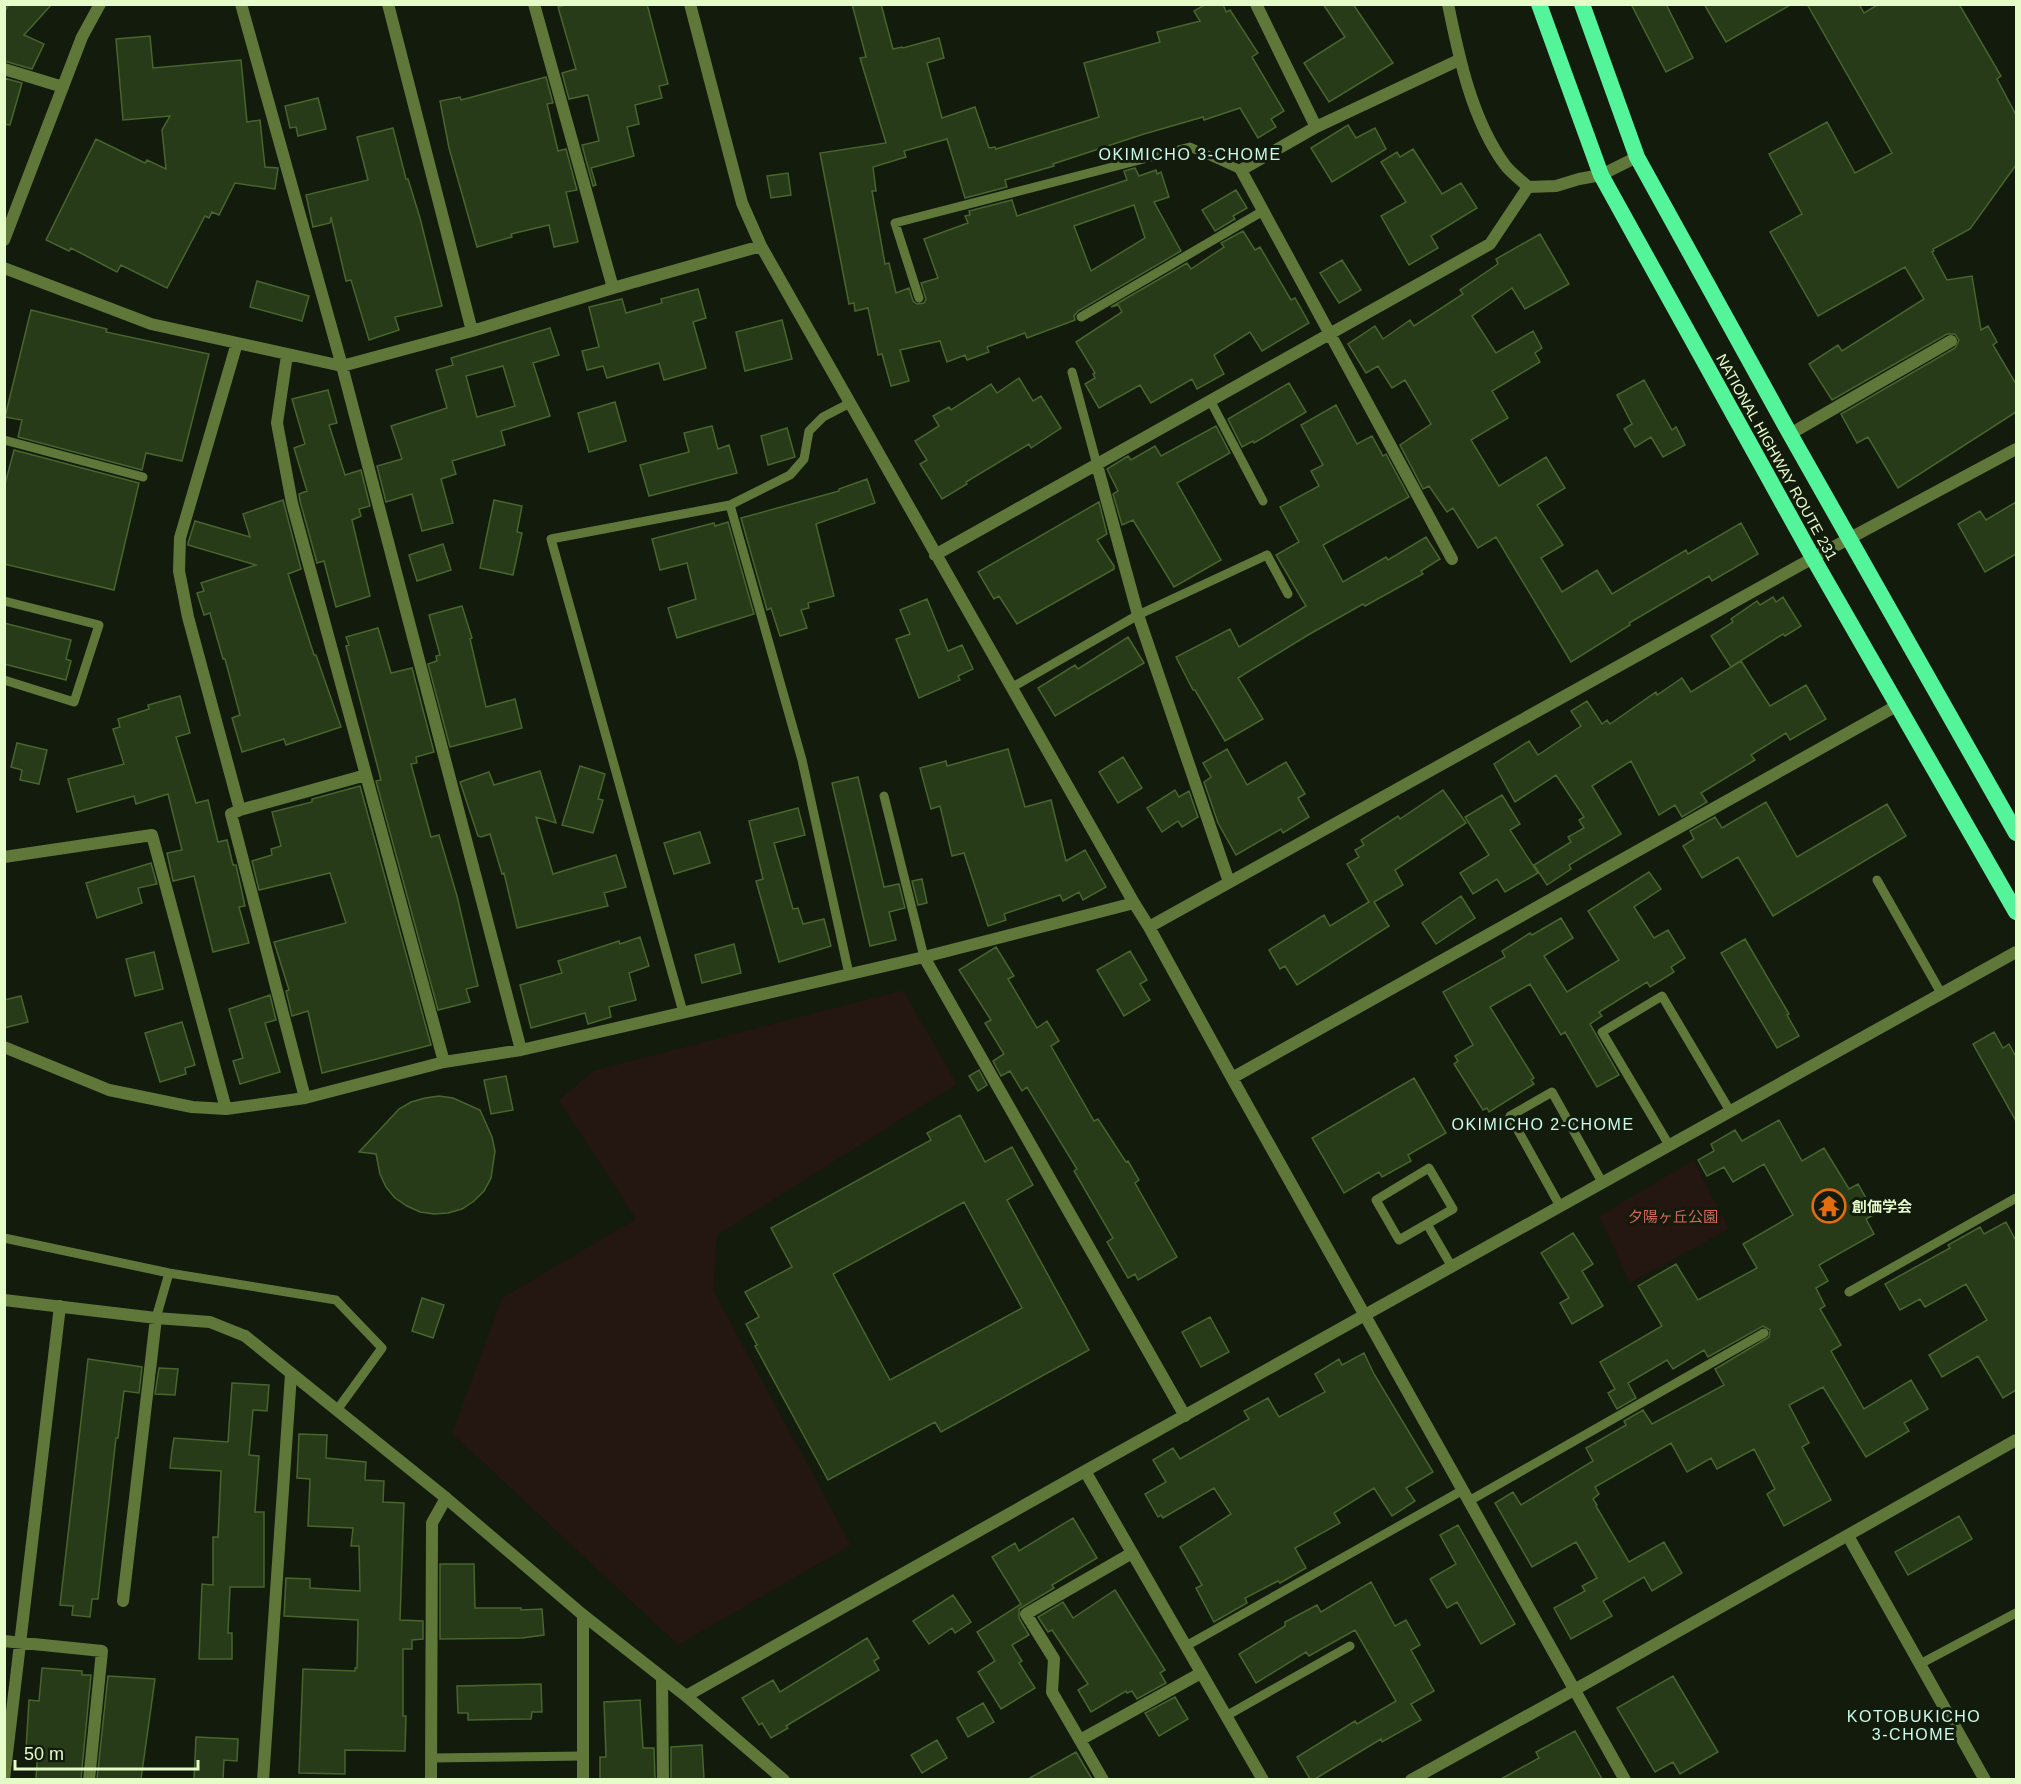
<svg xmlns="http://www.w3.org/2000/svg" width="2021" height="1784" viewBox="0 0 2021 1784" font-family="Arial,'Noto Sans JP',sans-serif">
	<rect width="100%" height="100%" fill="#131b0c"/>
	<path fill="#241610" d="M903 990 957 1084 717 1235 713 1290 851 1545 678 1645 452 1433 502 1298 636 1219 559 1100 593 1071Z
		M1694 1160 1729 1229 1630 1283 1599 1216Z"/>
	<path fill="#283b19" stroke="#47652d" stroke-width="1.5" fill-rule="evenodd" d="M9 4H52L24 35 44 44 32 69 4 61V13Z
		M569 4H647L668 84 659 86 662 98 635 105 639 124 627 127 634 156 591 168 596 185 593 186 582 145 599 141 588 95 569 99 562 73 576 69 558 7Z
		M852 4H881L893 49 902 47 903 48 939 38 944 58 927 63 942 118 975 107 989 148 995 147 996 149 1099 117 1084 63 1160 42 1157 32 1200 21 1194 11 1206 4H1223L1226 12 1230 10 1258 53 1252 57 1284 111 1271 119 1276 127 1258 138 1240 108 1204 120 1203 117 1144 134 1053 164 1054 166 1005 180 1007 187 965 198 947 139 904 151 906 157 873 167 876 191H872L885 264 889 263 896 293 909 288 913 301 917 304 924 303 926 299 921 283 938 278 924 239 968 223 965 216 970 215 969 211 1012 200 1017 216 1127 180 1124 171 1135 168 1139 176 1156 170 1157 174 1161 172 1169 197 1154 202 1181 251 1078 311 1074 316 1075 320 1027 338 1025 333 987 347 989 352 967 360 965 355 947 362 940 341 900 350 909 381 891 386 882 354 878 355 868 308 855 311 854 303 849 304 820 153 886 143 860 58 866 57ZM1134 205 1145 238 1091 271 1074 226Z
		M1323 4H1353L1393 63 1329 102 1304 63 1345 37Z
		M1631 4H1666L1693 58 1666 72Z
		M1704 4H1792L1726 42Z
		M1807 4H1859L1864 13 1879 4H1959L2001 76 1997 79 2016 115V165L1970 229 1933 249 1934 251 1932 252 1947 280 1972 276 1981 330 1988 326 1997 342 1993 345 2016 384V412L1898 488 1868 437 1857 443 1841 414 1955 348 1959 340 1955 334H1947L1832 400 1809 364 1838 345 1842 351 1924 299 1905 267 1818 316 1770 232 1802 214 1769 154 1827 122 1855 173 1892 153Z
		M150 36 153 68 241 60 247 122 260 120 265 167 278 168 275 189 235 183 219 215 212 212 209 218 205 216 167 288 121 265 117 272 71 248 69 251 46 240 96 139 145 163 147 160 166 169 162 130 170 116 123 120 116 39Z
		M546 77 553 103 547 104 558 151 566 149 577 190 566 192 578 242 554 247 549 225 511 234 512 237 477 247 449 148 440 101 460 97 461 100Z
		M4 78 22 83 10 125 4 124Z
		M318 98 326 129 298 136 296 127 290 128 285 106Z
		M1348 125 1356 138 1375 128 1386 149 1332 182 1311 148Z
		M393 128 406 179H408L420 218 442 306 395 317 399 330 369 340 351 280 346 281 331 217 330 223 313 227 306 195 368 180 357 137Z
		M1413 149 1442 194 1461 183 1477 208 1431 236 1438 248 1409 265 1381 216 1406 202 1381 162 1397 152 1400 157Z
		M788 173 791 195 771 198 767 176Z
		M1236 190 1247 208 1233 216 1235 219 1215 231 1202 210Z
		M1243 231 1255 250 1260 247 1291 300 1295 298 1309 323 1262 351 1250 332 1214 355 1224 374 1197 389 1192 379 1151 403 1140 385 1099 408 1085 384 1095 378 1093 374 1095 373 1076 342 1122 312 1118 305 1111 307 1187 263 1191 269 1224 247 1221 243Z
		M1540 234 1569 284 1525 309 1512 288 1472 316 1496 353 1533 331 1542 348 1535 353 1540 362 1492 391 1508 418 1471 440 1499 486 1546 457 1565 488 1537 505 1563 545 1541 558 1562 592 1597 570 1612 594 1686 550 1688 554 1741 523 1758 554 1712 581 1709 576 1629 623 1630 625 1571 662 1496 537 1478 548 1453 508 1447 512 1429 486 1423 489 1400 445 1431 424 1405 380 1392 388 1378 366 1366 373 1348 344 1375 326 1383 339 1410 320 1414 326 1463 294 1460 290 1498 264 1496 259Z
		M1342 260 1361 290 1339 303 1320 273Z
		M257 281 309 296 302 321 250 307Z
		M698 289 706 318 693 322 706 368 664 380 659 363 607 378 603 366 587 370 582 351 599 347 589 307 622 299 626 313 662 303 661 299Z
		M31 310 107 329 106 332 209 354 182 461 146 453 142 470 18 437 22 420 5 417Z
		M782 320 792 359 745 371 736 332Z
		M550 328 559 355 533 363 550 416 501 431 505 445 452 461 456 474 441 479 453 523 422 531 412 494 386 502 377 466 402 459 391 426 447 408 436 370 453 365 451 358ZM503 366 515 406 477 417 466 376Z
		M1019 378 1033 401 1041 396 1061 428 1031 448 1029 444 966 482 967 484 942 499 920 464 927 460 915 441 939 426 933 416 949 407 951 410 991 384 997 393Z
		M1644 380 1672 430 1676 427 1685 445 1663 457 1651 437 1635 447 1624 429 1632 424 1617 395Z
		M1289 383 1306 412 1254 443 1253 441 1242 447 1228 419Z
		M328 390 337 423 329 425 345 475 361 470 370 506 359 509 361 516 352 520 370 596 336 607 324 561 317 563 300 501 299 494 307 491 294 448 305 444 292 399Z
		M615 402 626 441 589 452 578 413Z
		M1336 405 1357 444 1372 436 1383 456 1386 454 1409 497 1323 545 1343 582 1386 557 1388 560 1426 537 1440 559 1421 571 1423 574 1365 606 1363 604 1308 635 1238 678 1263 719 1225 741 1195 690H1193L1176 657 1230 629 1239 647 1306 606 1276 555 1299 542 1280 507 1319 486 1311 471 1323 465 1301 425Z
		M712 426 718 449 729 445 737 473 649 496 640 465 689 452 684 433Z
		M1216 426 1230 453 1177 483 1221 560 1174 587 1133 520 1122 525 1113 494 1118 491 1107 469 1128 456 1131 460 1155 446 1161 456Z
		M787 428 795 457 768 465 761 436Z
		M14 450 139 483 114 590 4 564V488Z
		M867 479 875 503 816 524 834 596 808 603 809 608 801 610 807 628 780 636 771 608 767 610 741 518 839 491V489Z
		M283 500 301 569 288 574 314 655H316L341 727 286 745 284 739 242 752 232 718 240 715 225 659H223L210 613 204 615 197 593 204 591 201 583 256 565 188 545V543L195 521 250 537 243 514Z
		M494 500 522 506 517 532 522 533 513 575 480 568Z
		M1099 502 1107 534 1097 540 1114 566V569L1017 624 999 596 994 599 978 572Z
		M2016 502V554L1985 572 1958 524 1980 511 1986 520Z
		M728 522 754 614 677 638 668 608 696 599 687 563 660 570 652 539 714 523 715 526Z
		M443 544 451 570 417 581 409 555Z
		M1773 597 1776 602 1783 597 1801 626 1785 636 1783 634 1731 667 1711 636 1733 622 1731 619 1757 601 1760 605Z
		M927 599 948 651 962 645 973 669 958 676 960 680 919 698 896 639 910 634 900 610Z
		M462 606 472 638 470 639 486 707 515 699 522 728 450 747 428 664 437 661 436 656 440 655 429 615Z
		M4 623 71 640 66 659 71 661 66 680 4 664Z
		M378 628 391 673 412 668 434 752 416 757 417 763 411 764 431 837 439 835 457 896 478 986 466 989 470 1002 438 1010 376 781 381 780 346 646 349 645 346 637Z
		M1128 637 1144 663 1055 716 1038 688 1075 665 1078 669Z
		M1741 661 1770 706 1806 685 1826 719 1790 740 1786 733 1751 755 1755 760 1701 793 1707 802 1682 817 1675 805 1659 815 1631 761 1592 786 1621 834 1569 865 1571 869 1547 885 1534 865 1571 842 1568 837 1584 828 1579 820 1584 817 1556 775 1515 802 1494 764 1529 741 1538 755 1581 726 1571 711 1587 701 1602 724 1607 720 1610 724 1656 692 1657 695 1682 678 1691 692Z
		M180 696 190 733 176 737 196 803 208 800 218 842 227 840 233 865H236L245 906 239 907 249 943 213 952 194 876 173 881 167 853 182 850 168 794 136 804 134 796 77 812 68 779 124 764 113 729 120 727 118 719 149 709 148 705Z
		M17 743 47 750 39 784 20 780 22 770 11 767Z
		M1008 749 1025 807 1051 800 1066 861 1085 850 1106 887 1083 900 1079 892 1063 901 1060 895 1004 914 1006 920 988 926 964 853 952 856 940 806 931 809 920 768 946 761 947 766Z
		M1227 749 1247 785 1286 762 1305 794 1298 798 1309 817 1283 833 1281 829 1236 855 1218 823 1204 782 1211 777 1203 763Z
		M1123 757 1142 788 1118 803 1099 772Z
		M580 766 605 774 598 799 603 800 593 833 562 825Z
		M540 771 556 823 536 817 553 874 616 855 626 887 604 893 608 906 517 928 504 873 502 874 490 834 481 837 478 836 460 782 489 772 494 785Z
		M858 777 884 887 899 884 905 908 889 912 896 940 870 946 832 783Z
		M360 786 431 1045 322 1073 308 1011 292 1016 286 991 289 990 274 942 346 923 330 873 259 890 252 861 272 855 271 849 281 846 272 812 312 802V799Z
		M1175 790 1179 797 1189 791 1198 817 1182 827 1178 821 1162 832 1147 808Z
		M1443 790 1466 823 1395 870 1403 885 1374 902 1389 926 1297 985 1285 966 1280 969 1269 950 1324 915 1330 926 1369 902 1347 864 1359 857 1355 850 1364 845 1361 840 1398 816 1400 819Z
		M1502 795 1520 824 1510 830 1538 873 1505 892 1497 879 1473 894 1460 873 1489 855 1465 817Z
		M1766 802 1797 857 1887 804 1906 836 1773 916 1738 857 1702 878 1683 846 1694 839 1690 831 1715 817 1722 828Z
		M798 808 805 835 774 843 793 909 798 908 803 924 824 919 831 946 779 962 756 881 763 879 749 821Z
		M700 832 710 863 674 874 664 843Z
		M151 863 157 884 138 888 142 903 97 918 86 883Z
		M1649 872 1661 889 1634 907 1654 938 1668 930 1685 958 1671 967 1674 972 1650 987 1647 982 1599 1012 1602 1016 1590 1024 1619 1075 1597 1087 1565 1032 1561 1035 1530 984 1490 1007 1534 1078 1531 1080 1534 1084 1489 1112 1487 1108 1483 1110 1454 1064 1458 1061 1455 1056 1473 1045 1443 992 1505 957 1502 951 1530 933 1532 935 1561 918 1573 938 1544 956 1567 992 1619 960 1588 911Z
		M922 879 927 903 918 905 912 881Z
		M1461 896 1475 918 1436 944 1422 923Z
		M640 937 649 966 629 973 636 1000 609 1007 611 1017 588 1024 585 1013 531 1028 520 985 562 973 558 961 619 941 620 944Z
		M1745 939 1789 1014 1787 1015 1799 1036 1777 1048 1721 953Z
		M734 944 741 973 702 983 695 955Z
		M996 947 1014 976 1008 979 1037 1028 1047 1021 1059 1041 1051 1046 1094 1121 1098 1119 1126 1162 1128 1161 1139 1180 1135 1183 1177 1257 1138 1280 1135 1274 1128 1278 1107 1242 1113 1238 1074 1171 1077 1169 1027 1087 1022 1091 1010 1071 1001 1076 993 1061 1004 1054 985 1023 991 1020 959 970Z
		M1130 951 1147 980 1140 984 1150 1000 1124 1016 1097 970Z
		M154 952 163 989 135 996 126 959Z
		M270 995 276 1020 265 1023 280 1072 240 1084 233 1061 243 1058 229 1009Z
		M21 996 28 1022 4 1028V1000Z
		M182 1022 195 1065 185 1068 186 1074 160 1082 145 1033Z
		M1994 1032 2003 1048 2009 1044 2016 1057V1121L1973 1044Z
		M979 1070 987 1085 978 1091 969 1076Z
		M506 1076 513 1110 491 1114 484 1080Z
		M1414 1078 1446 1133 1408 1155 1411 1161 1382 1177 1379 1172 1344 1193 1312 1138Z
		M439 1096 453 1098 480 1110 492 1137 495 1151 491 1178 484 1191 474 1201 462 1209 448 1213 434 1214 420 1212 407 1206 395 1198 386 1187 380 1174 376 1154 359 1152 399 1109 411 1102 425 1098Z
		M960 1115 985 1162 1012 1147 1033 1185 1007 1200 1089 1350 941 1432 935 1422 828 1480 755 1346 757 1345 746 1324 759 1317 745 1292 792 1267 771 1228 931 1140 927 1133ZM964 1202 1022 1308 890 1380 833 1274Z
		M1779 1120 1802 1161 1824 1148 1849 1189 1858 1184 1875 1214 1866 1219 1874 1234 1819 1265 1828 1281 1816 1288 1825 1306 1820 1309 1841 1345 1831 1351 1864 1409 1911 1380 1928 1409 1904 1423 1909 1431 1866 1457 1823 1387 1789 1405 1809 1443 1802 1447 1831 1500 1784 1526 1767 1494 1775 1489 1754 1449 1717 1469 1711 1458 1687 1472 1671 1443 1595 1487 1599 1494 1593 1499 1597 1505 1596 1506 1629 1562 1664 1542 1682 1573 1652 1591 1644 1577 1603 1601 1612 1616 1571 1639 1554 1608 1585 1591 1582 1586 1597 1578 1576 1542 1532 1567 1495 1503 1513 1492 1521 1505 1593 1461 1586 1448 1626 1425 1624 1421 1643 1410 1652 1424 1724 1385 1715 1369 1769 1337 1770 1330 1763 1326 1708 1357 1704 1350 1673 1369 1667 1360 1628 1383 1636 1398 1617 1409 1608 1393 1615 1389 1600 1362 1662 1326 1638 1286 1676 1264 1698 1300 1757 1268 1743 1244 1793 1215 1764 1164 1733 1182 1724 1167 1707 1176 1698 1160 1714 1151 1711 1144 1735 1130 1742 1141Z
		M2006 1222 2016 1241V1390L2003 1398 1978 1356 1942 1377 1929 1355 1987 1320 1966 1284 1925 1307 1920 1299 1900 1310 1885 1284 1950 1248 1948 1245 1980 1227 1984 1234Z
		M1573 1233 1593 1264 1582 1271 1603 1306 1572 1324 1560 1303 1569 1298 1541 1253Z
		M422 1298 444 1305 433 1338 412 1331Z
		M1210 1317 1229 1352 1201 1367 1182 1332Z
		M1364 1353 1374 1374 1433 1472 1406 1488 1415 1501 1392 1516 1374 1488 1334 1513 1340 1523 1295 1548 1306 1568 1280 1583 1278 1581 1245 1598 1247 1603 1214 1622 1196 1588 1202 1585 1180 1547 1231 1514 1214 1488 1163 1518 1161 1515 1158 1517 1145 1494 1166 1482 1153 1460 1173 1448 1180 1459 1249 1419 1244 1411 1268 1398 1279 1417 1325 1392 1315 1374 1339 1359 1342 1365Z
		M88 1359 142 1367 139 1393 124 1391 118 1438H116L98 1599H92L90 1617 72 1615 73 1606 60 1605Z
		M159 1368 178 1369 175 1395 155 1394Z
		M232 1383 269 1385 267 1411 253 1410 249 1455 259 1456 255 1512H264V1587H230L228 1633H232V1659H199L202 1584 213 1585V1537H218L221 1471 170 1468 172 1450 174 1438 228 1442Z
		M299 1434 327 1435 326 1458 366 1462 365 1480 384 1481 383 1502 404 1503 400 1620 423 1621V1639L412 1640V1649H403V1716H406L405 1751 345 1750V1774L299 1773 303 1669 355 1671V1668H357L358 1620 284 1616 286 1578 310 1579V1588L360 1591 359 1546H351L353 1528 308 1526 310 1479 297 1478Z
		M1959 1516 1972 1539 1908 1575 1895 1552Z
		M1073 1518 1097 1558 1052 1585 1054 1588 1019 1609V1618L1029 1635 1012 1645 1022 1661 1019 1663 1035 1688 1001 1709 978 1672 995 1661 977 1632 1021 1604 992 1557 1015 1543 1019 1551Z
		M1458 1525 1515 1624 1481 1644 1457 1602 1447 1608 1430 1579 1456 1564 1440 1535Z
		M440 1564H474L475 1608H521V1610L542 1609 544 1635 522 1638 440 1639Z
		M1371 1582 1395 1626 1406 1620 1420 1645 1411 1650 1434 1691 1411 1704 1421 1720 1382 1742 1381 1739 1315 1779H1310L1297 1757 1355 1721 1357 1724 1396 1701 1355 1630 1309 1656 1306 1652 1256 1683 1239 1654 1285 1626V1622L1317 1605 1321 1612Z
		M1115 1590 1165 1670 1160 1673 1166 1683 1137 1699 1132 1691 1127 1693 1126 1691 1091 1712 1078 1690 1088 1684 1052 1630 1048 1632 1038 1617 1063 1602 1073 1618Z
		M953 1595 971 1622 955 1633 952 1628 929 1644 913 1621Z
		M867 1638 879 1658 874 1661 879 1670 786 1726 788 1728 771 1738 762 1723 759 1725 742 1698 773 1680 780 1692Z
		M42 1668 82 1671V1675H91L81 1779H36L38 1749H26L29 1700 39 1701Z
		M108 1676 155 1679 141 1779H97Z
		M1673 1676 1718 1752 1680 1774 1673 1762 1655 1772 1617 1708Z
		M541 1684 542 1712H532L531 1719 468 1720V1713H458L457 1686Z
		M1175 1697 1188 1719 1159 1736 1145 1713Z
		M640 1700 643 1748H654L655 1779H600V1757H606L604 1702Z
		M983 1703 994 1722 968 1737 957 1718Z
		M1575 1731 1602 1779H1501L1539 1758 1536 1752Z
		M196 1737 238 1739 237 1761 224 1760 223 1779H194Z
		M937 1740 947 1758 922 1773 911 1755Z
		M702 1745 704 1779H671V1747Z
		M1076 1752 1092 1779H1028Z"/>
	<g fill="none" stroke-linecap="round" stroke-linejoin="round">
		<path stroke="#60773a" stroke-width="9" d="M919 298 895 223 1190 147 1241 170
			M1081 317 1263 211
			M1072 372 1097 465
			M1211 402 1263 501
			M4 440 143 477
			M730 505 802 760 849 974
			M4 601 99 625 74 702 4 680
			M1011 688 1138 615 1267 555 1288 594
			M884 796 924 957
			M1877 880 1941 993
			M683 1012 551 539 730 505 790 475 804 459 809 431 823 417 850 403
			M1669 1145 1602 1032 1662 996 1730 1111
			M1429 1168 1453 1209 1399 1240 1376 1200Z
			M1560 1206 1510 1116 1552 1092 1602 1182
			M1427 1224 1452 1267
			M4 1238 169 1273 336 1300 382 1348 337 1410
			M1849 1292 2016 1198
			M156 1318 169 1273
			M1469 1501 1764 1333
			M1186 1646 1463 1490
			M1920 1664 2016 1613
			M1226 1716 1350 1646
			M431 1758 583 1756"/>
		<path stroke="#60773a" stroke-width="12" d="M241 4 342 366 521 1050
			M388 4 472 331
			M534 4 613 288
			M690 4 742 203 761 246 1134 903 1149 927 1232 1078 1625 1780
			M1256 4 1316 127
			M4 69 63 87
			M4 240 82 37 100 4
			M4 268 151 324 342 366 472 331 613 288 761 246
			M237 343 180 538 179 571 188 617 240 810
			M287 355 277 423 292 503 444 1062
			M1790 434 1951 341
			M1097 465 1138 615 1229 882
			M935 555 1490 244 1528 187
			M1452 559 1241 170 1316 127 1459 60
			M4 857 152 835 226 1109
			M1149 927 1813 558 2016 449
			M924 957 1185 1416
			M4 1047 109 1090 192 1107 226 1109 305 1098 444 1062 521 1050 924 957 1134 903
			M1232 1078 1898 705
			M305 1098 231 814 240 810 366 775
			M4 1300 156 1318 210 1322 245 1336
			M1848 1536 1985 1780
			M123 1601 156 1318
			M4 1641 102 1651 89 1780
			M662 1678 663 1780
			M1080 1740 1201 1673
			M4 1779 60 1306
			M263 1780 291 1374
			M431 1780 432 1523 446 1498
			M583 1780V1615
			M1103 1780 1052 1692 1054 1659 1026 1614 1132 1553"/>
		<path stroke="#60773a" stroke-width="12" d="M1448 4C1459 58 1472 120 1505 165 1511 173 1521 180 1528 187L1556 186 1579 179 1601 175 1637 157
			M245 1336 446 1498 583 1615 686 1696 784 1780
			M1085 1471 1263 1780
			M686 1696 1085 1471 2016 952
			M1411 1780 1592 1680 2016 1440"/>
		<path stroke="#54f49a" stroke-width="16" d="M1539 4 1601 175 1813 558 2016 912
			M1582 4 1637 157 1790 434 2016 833"/>
	</g>
	<defs>
		<g id="temple-ring" transform="scale(1.725)"><circle r="9.5" fill="#131b0c" stroke="#e36d0e" stroke-width="1.5"/><path d="M0-6L5-2H3V0L6.5 2.5H4V6H1.5V3h-3V6H-4V2.5H-6.5L-3 0V-2H-5Z" fill="#e36d0e"/></g>
	</defs>
	<g fill-rule="evenodd">
		<use href="#temple-ring" x="1829" y="1206"/>
	</g>
	<g text-anchor="middle" dominant-baseline="central" stroke-width="6" stroke-linejoin="round" paint-order="stroke">
		<g font-size="15" fill="#e5fcc9" stroke="#131b0c">
			<text transform="translate(1777 457) rotate(61)">NATIONAL HIGHWAY ROUTE 231</text>
		</g>
		<g font-size="15" font-weight="bold" fill="#e5fcc9" stroke="#131b0c" text-anchor="start">
			<text x="1852" y="1206">創価学会</text>
		</g>
		<g font-size="15" fill="#d6675b" stroke="#131b0c">
			<text x="1673" y="1216">夕陽ヶ丘公園</text>
		</g>
		<g font-size="16" letter-spacing="1.5" fill="#cbfcee" stroke="#131b0c">
			<text x="1190" y="154">OKIMICHO 3-CHOME</text>
			<text x="1543" y="1124">OKIMICHO 2-CHOME</text>
			<text x="1914" y="1716">KOTOBUKICHO<tspan x="1914" dy="18">3-CHOME</tspan></text>
		</g>
	</g>
	<rect width="2021" height="1784" fill="none" stroke="#e5fcc9" stroke-width="12"/>
	<path d="M15 1760v9h183v-9" fill="none" stroke="#e5fcc9" stroke-width="3"/>
	<text x="24" y="1760" font-size="18" fill="#e5fcc9" stroke="#131b0c" stroke-width="4.5" paint-order="stroke">50 m</text>
</svg>
